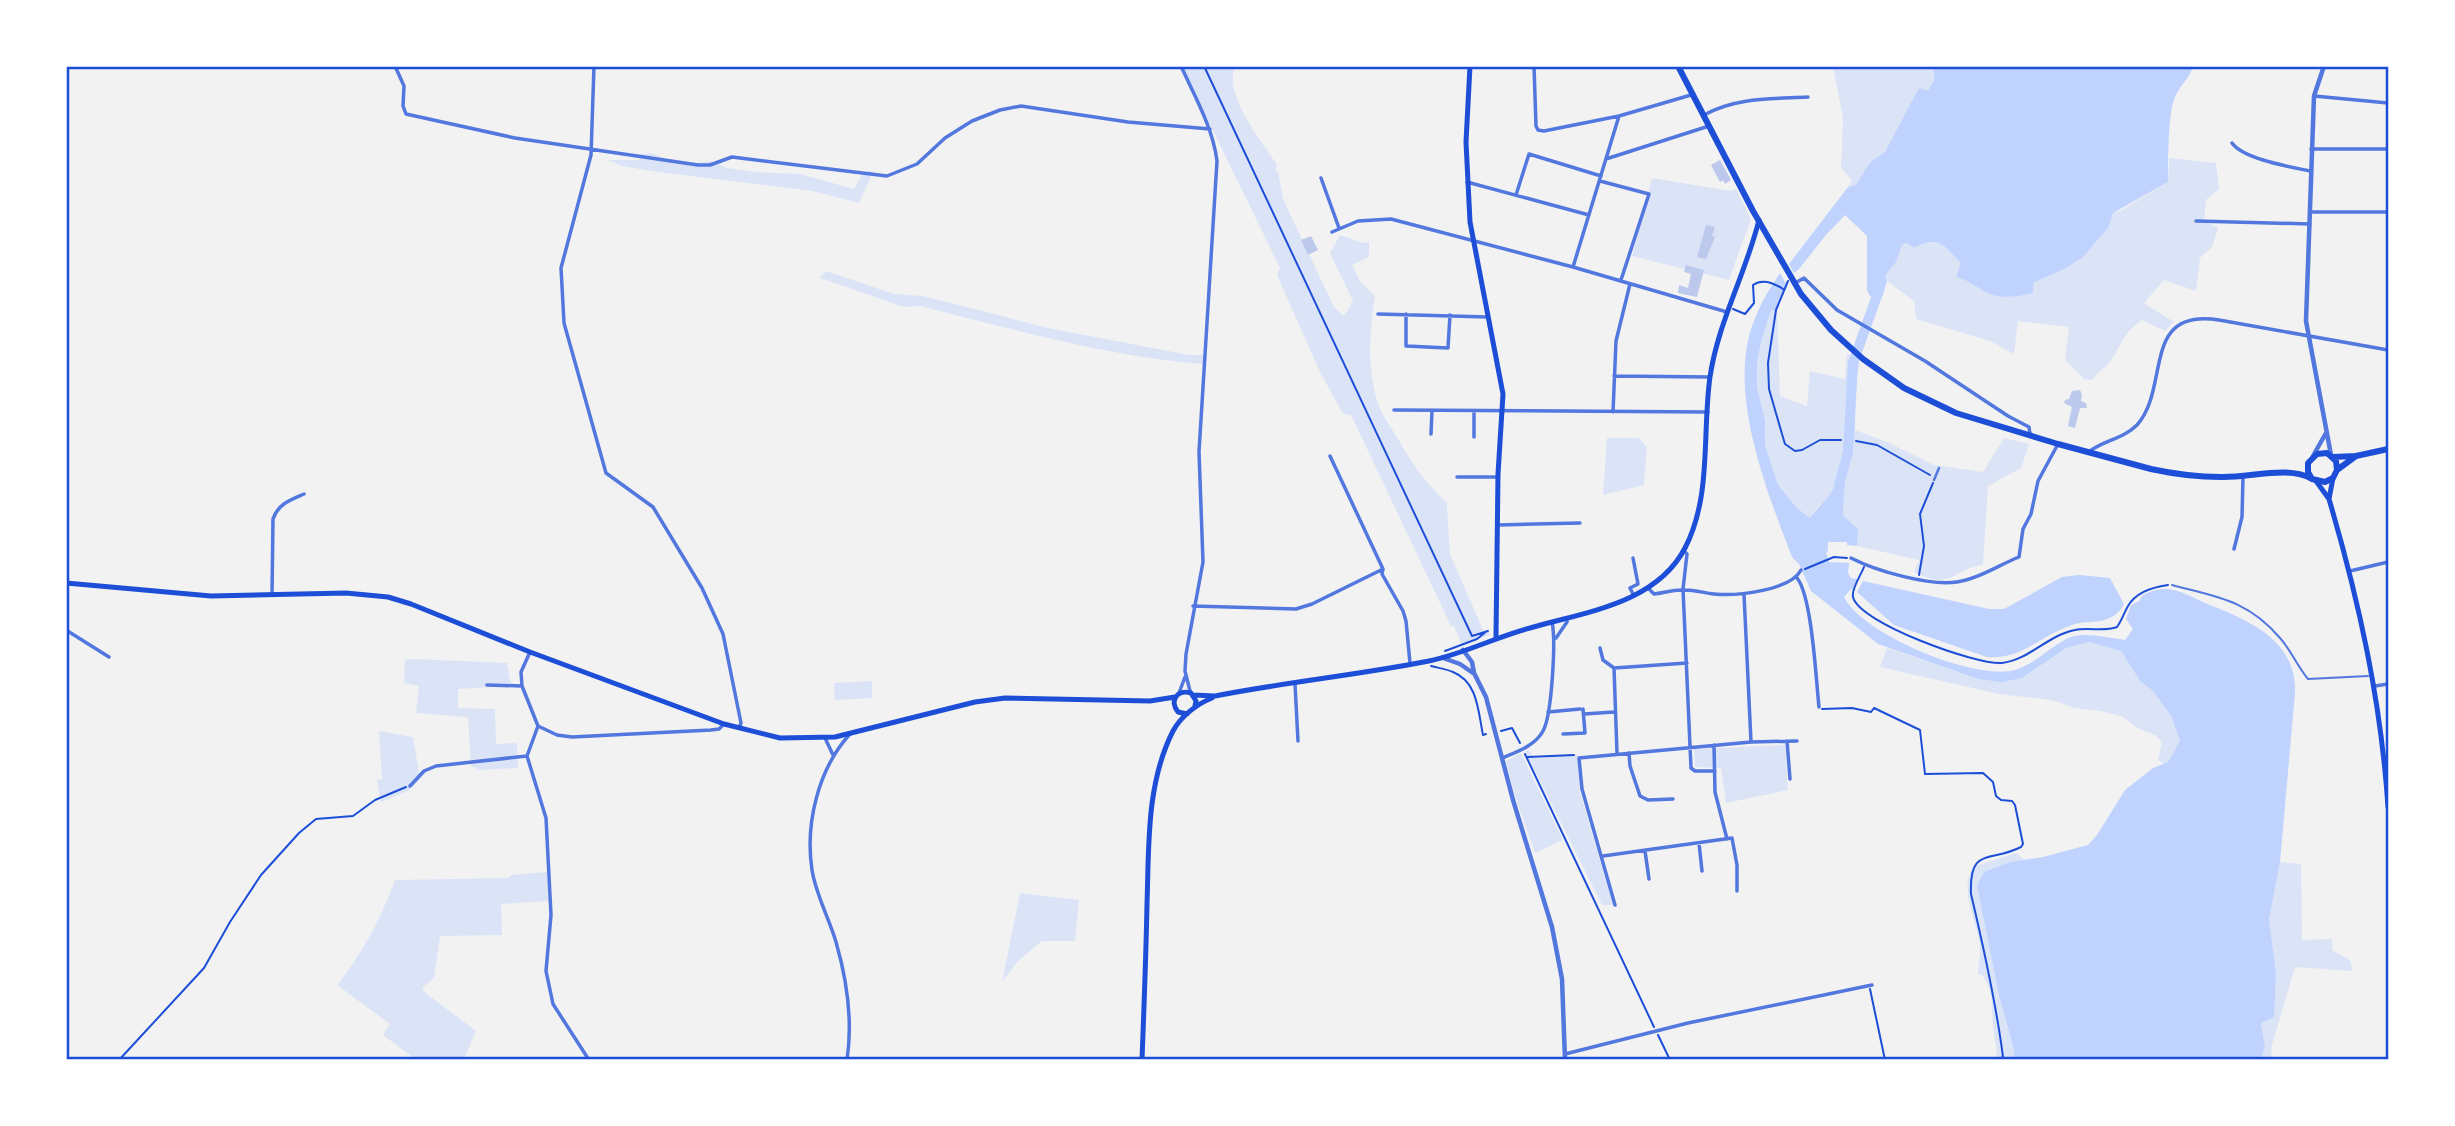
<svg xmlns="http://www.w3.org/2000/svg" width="2455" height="1126" viewBox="0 0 2455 1126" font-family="Jost,sans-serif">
	<rect width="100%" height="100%" fill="#f2f2f2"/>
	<path fill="#dbe4f7" d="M1182 67H1235C1223 94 1262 142 1277 165L1275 171H1278L1283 199 1334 307 1344 316 1353 301 1330 253 1340 235 1363 243 1369 242V257L1352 265 1360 281 1375 296C1369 332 1367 369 1378 404 1383 417 1393 430 1400 442 1413 466 1427 484 1447 503L1450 554 1483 630 1490 633V635L1462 646 1454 626H1451L1351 415 1343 414 1320 372 1277 275 1280 268Z
		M1833 67H1934C1936 76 1933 83 1928 91L1916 93 1885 152 1870 162 1856 185 1848 187 1852 180 1841 168 1843 118Z
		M651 153 669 160 695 163 711 161 727 168 755 172 800 174 854 189 862 175 869 170 873 172 859 203 812 191 658 172 622 166 608 160H639L640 154Z
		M2169 158 2216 163 2219 189 2206 200 2204 220 2218 228 2212 247 2200 258 2196 291 2164 280 2144 303 2174 322 2165 331 2142 320C2121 335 2124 342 2111 360 2106 368 2097 372 2092 380L2084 379 2065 360 2069 327 2018 321 2014 354 1990 341 1916 319 1914 301 1887 281 1885 276 1896 262 1902 245 1906 243 1914 248C1939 235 1944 246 1962 263L1957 277C1970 280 1980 291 1993 295 2004 299 2021 296 2033 293V283C2068 267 2099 252 2113 213L2122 210 2168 182Z
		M1652 178 1731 191 1736 189 1751 219 1729 280 1632 256Z
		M826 271 894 294 923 296 1048 328 1189 355H1203V364C1107 357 1013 329 920 306L904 307 820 278Z
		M1771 309 1777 310 1780 396 1807 406 1810 371 1845 379 1847 353 1860 364 1856 379 1855 430 1887 442 1934 465 1983 472 2004 438 2029 444 2021 468 1988 486 1983 565C1951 568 1954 592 1914 572L1919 560 1857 546 1858 529 1843 515 1845 480 1840 473 1829 500 1819 505 1810 518 1797 508 1778 485 1765 445V420L1757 387V364L1761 342Z
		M1607 438H1639L1647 447 1644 485 1603 495Z
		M2089 642 2121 651 2140 681 2152 690 2171 716 2180 741 2168 762 2164 764 2158 760 2162 742 2155 735 2139 729 2123 717 2101 711 2073 708 2059 702 2044 699 1999 694 1880 667 1887 648 1978 679 2022 678 2066 648Z
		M413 659 507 663 511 686 458 689V708L495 709 496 744 517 743 518 768 477 770 476 767H471L468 717 416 713 419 686 404 683 405 660Z
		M872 681V698L835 700 834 683Z
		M379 731 413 737 419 773H426L408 791 381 802 377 780 382 779Z
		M1785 745 1788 790 1726 803 1721 768 1695 767 1694 749Z
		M1529 750 1534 758 1578 755 1580 792 1613 905H1602L1525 751Z
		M1521 753 1563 840 1535 853 1513 790 1506 761Z
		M2017 853 2024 860 2010 862 1977 886 1999 996 2014 1050V1059H1997C1997 1048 1994 1036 1993 1025 1991 1004 1995 994 1982 975L1978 974C1978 965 1981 955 1980 946 1978 924 1955 881 1977 865Z
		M2280 862 2301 864 2302 940 2332 939V950L2350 960 2353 971 2295 967 2272 1045 2271 1058 2276 1059H2261L2265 1047 2261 1022 2274 1016 2269 920Z
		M547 872 548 901 501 904 502 935 440 936 434 978 423 987V991L476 1031 464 1059H415L383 1035 390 1024 337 985C362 954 381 918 395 880L509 878 511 875Z
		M1020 893 1079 900 1075 941H1042L1018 961 1002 982Z"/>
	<path fill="#bfd3fe" d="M1934 67H2193C2189 79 2178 87 2174 100 2168 115 2168 163 2168 182L2113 213 2108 228 2083 257 2066 268 2033 283V293C2022 296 2004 299 1993 295 1980 291 1970 280 1956 277L1961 263C1943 245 1939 235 1914 248L1906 243 1902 245 1896 262 1885 276 1887 281 1882 297 1879 299 1869 295 1867 290V236L1845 215 1826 235 1799 269 1794 273 1789 264 1848 187 1856 185 1870 162 1885 152 1916 93 1920 88 1928 91 1934 80Z
		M1780 273 1786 284 1775 311 1771 310 1761 342 1757 364V387L1765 420V445L1778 485 1797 508 1810 518C1825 498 1831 499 1840 473H1843L1845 480 1843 515 1858 529 1857 546 1847 545V542H1828V551L1826 552 1829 562 1849 563 1848 573 1851 578 1857 579 1852 591 1851 589 1844 597C1863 635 1975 681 2015 670 2036 664 2051 645 2071 637 2086 632 2109 638 2125 640L2133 629 2126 619 2131 605 2139 601 2143 595C2149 592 2157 589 2164 589 2178 588 2197 600 2210 605 2250 621 2297 641 2295 693L2280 862 2269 920 2276 974 2274 1017 2261 1023 2265 1047 2261 1059H2014V1050L1999 996 1977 886 1984 872 2010 862 2043 857 2088 845 2097 835 2125 790 2153 768 2168 762 2180 741 2171 716 2152 690 2140 681 2121 651 2089 642 2066 648 2022 678 2002 682 1978 679 1878 644 1811 591 1799 564 1792 557C1768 494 1732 404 1749 336 1755 313 1767 292 1780 273Z
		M2079 575 2110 578 2124 604C2121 611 2113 618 2104 620 2094 623 2082 621 2072 625 2041 635 2022 660 1987 657L1894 625 1857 592 1863 581 1989 609H2004L2062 577Z"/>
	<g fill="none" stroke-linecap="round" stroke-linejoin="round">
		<path stroke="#bfd3fe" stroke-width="10" d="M1839 485 1848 452 1853 363 1880 287"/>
	</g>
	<path fill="#bdc9ec" d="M1720 160 1731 180 1725 184 1723 180 1720 182 1711 165Z
		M1706 225 1715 227 1712 236 1715 237 1706 259 1697 257Z
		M1311 236 1318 250 1308 255 1301 240Z
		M1686 265 1704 270 1697 297 1678 293 1679 285 1688 288 1691 274 1684 272Z
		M2080 390 2082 395 2081 401 2086 403 2087 408H2080L2075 428 2068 426 2072 407 2064 403 2065 400 2069 399 2072 391Z"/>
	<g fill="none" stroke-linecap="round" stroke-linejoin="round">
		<path stroke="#1d4ed8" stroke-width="2" d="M1204 66 1472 636 1488 631
			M1788 281 1776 310 1768 363 1769 389 1782 434 1785 444 1795 451 1802 450 1820 440H1841
			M1733 309 1745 314 1754 303 1753 285C1763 278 1774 283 1783 289
			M1856 441 1877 445 1930 475
			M1864 567C1861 575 1851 589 1853 597 1859 623 1976 665 2002 663 2029 660 2048 635 2075 630 2089 627 2104 632 2117 627 2122 620 2124 613 2128 606 2136 592 2153 587 2168 585
			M1805 569 1834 557 1847 558
			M1919 575 1924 546 1920 514 1933 483
			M1445 651 1477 639 1487 631
			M1431 666C1438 668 1446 669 1453 672 1478 682 1478 711 1483 735L1486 734
			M1822 709 1852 708 1871 712 1874 708 1920 730 1925 774 1983 773 1993 782 1996 796 2001 800 2012 801 2015 805 2023 844 2021 847C1990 863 1969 846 1971 894 1984 949 1996 1002 2003 1057L1996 1060
			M1501 731 1512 728 1520 743
			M1525 754 1654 1027
			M1528 757 1574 755
			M1870 989 1885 1060
			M1658 1035 1670 1060
			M119 1060 204 968 230 922 261 875 299 833 316 819 353 816 375 800 406 787"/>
		<path stroke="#5277de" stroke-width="2" d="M2172 585C2217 597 2248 600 2280 638 2291 650 2297 666 2308 679L2368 676"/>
		<path stroke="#5277de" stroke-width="2.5" d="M1934 480 1939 468"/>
		<path stroke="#5277de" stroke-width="3.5" d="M395 66 404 86 403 106 406 114 515 138 698 165H710L732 157 887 176 917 164 945 138 972 121 1000 110 1021 106 1128 122 1210 129
			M594 66 591 155 561 268 564 323 606 473 653 507 702 588 723 634 741 723 739 728
			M1181 66C1195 97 1213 128 1217 161L1199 452 1203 562 1186 654 1185 671 1190 691
			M1534 66 1536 126 1538 130 1544 131 1619 116 1691 95
			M2314 96 2388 103
			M1704 115C1736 97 1772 99 1808 97
			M2232 143C2243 159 2291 167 2310 171
			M2311 149H2388
			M1606 159 1709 126
			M1321 178 1339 228
			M1600 181 1649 194 1621 280
			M1467 182 1589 215
			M1516 195 1529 154 1601 176
			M2310 212H2388
			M2196 221 2310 224
			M1332 232 1358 221 1391 219 1573 267 1727 312
			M1573 267 1619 116
			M1795 283 1804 278 1837 310 1925 361 2008 416 2029 427 2030 434
			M1378 314 1488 317
			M1406 314V346L1448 348 1450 315
			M1614 376 1710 377
			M1394 410 1708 412
			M1613 412 1616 341 1630 284
			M1431 434 1432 411
			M1474 437V411
			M2090 451C2105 440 2123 439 2137 425 2171 387 2140 308 2219 320L2388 350
			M1330 456 1383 569 1382 574 1403 611 1406 621 1410 663
			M1457 477H1498
			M1498 525 1580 523
			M2234 549 2242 517 2243 477
			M1684 551 1687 554 1683 589 1691 768 1695 771H1715
			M1851 558C1876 571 1929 586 1957 582 1978 579 1999 565 2019 557L2023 529 2031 514 2038 481 2058 444
			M2350 571 2388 562
			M1797 578C1812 596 1816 680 1819 707
			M1648 588 1654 594C1663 593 1672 590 1682 590 1692 589 1704 593 1714 594 1736 596 1790 591 1801 570
			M1633 594 1630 588 1638 584 1633 558
			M272 595 273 519C278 504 290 500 304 494
			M1193 606 1296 609 1312 604 1383 569
			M66 630 109 657
			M1556 638 1567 622V618
			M1600 648 1603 660 1614 668
			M1295 684 1298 741
			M487 685 522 686
			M2375 686 2388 684
			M1179 693 1185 677
			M1548 712 1580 709
			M1584 714 1614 712
			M538 726 557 735 572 737 711 730 719 729 724 724
			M1563 734 1585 733 1583 709
			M825 738 833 755
			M1787 741 1790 779
			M1751 742 1797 741
			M1714 745 1715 792 1727 839
			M1617 753 1614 668 1687 663
			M1629 753 1630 766 1640 796 1648 800 1673 799
			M527 756 546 818 551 915 546 971 553 1004 589 1060
			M1502 758C1516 752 1535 746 1543 731 1552 715 1556 640 1552 622
			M410 786 424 771 436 766 527 756 538 726 522 686 521 672 530 652
			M1699 843 1702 871
			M1645 851 1649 879
			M1603 856 1732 838 1737 865V891
			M1615 905 1582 789 1579 758 1751 742 1744 594
			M1565 1054 1688 1023 1872 985
			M847 1060C853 1020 847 980 836 942 829 918 816 895 812 870 805 824 818 769 850 734"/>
		<path stroke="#5277de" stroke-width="4.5" d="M2324 66 2314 96 2306 321 2331 455
			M2313 456 2326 433
			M1463 650 1472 662 1474 673 1486 697 1513 800 1552 927 1562 979 1565 1060
			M1443 658 1460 664 1473 673"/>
		<path stroke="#1d4ed8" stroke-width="5" d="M1470 66 1466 142 1470 222 1503 394 1498 474 1496 637
			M2316 481 2329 499C2359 601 2381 701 2388 807
			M2329 499 2333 478
			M66 583 211 596 346 593 388 597 411 604 530 652 724 724 780 738 835 737 975 702 1005 698 1150 701 1175 697
			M1193 695 1215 696C1286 682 1358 675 1429 661 1463 654 1496 637 1530 628 1584 612 1656 604 1685 548 1712 496 1702 433 1710 377 1718 322 1746 273 1759 220
			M1187 714 1178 712C1169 701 1177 689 1191 693L1196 701 1195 706
			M1142 1060C1144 1008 1146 956 1147 904 1149 847 1146 784 1173 731 1181 716 1197 704 1212 698"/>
		<path stroke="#1d4ed8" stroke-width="6" d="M1678 66 1753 211 1801 294 1831 330 1863 359 1904 388 1956 413 2058 444 2151 469C2174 474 2197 477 2221 477 2250 478 2288 465 2312 479
			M2333 457 2356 456 2388 449
			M2337 470 2336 461 2327 453 2317 454 2308 463V472L2312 479 2325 482 2333 478 2337 470 2356 456"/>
	</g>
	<rect width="2455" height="1126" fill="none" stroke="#ffffff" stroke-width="136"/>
	<rect x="68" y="68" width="2319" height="990" fill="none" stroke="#1d4ed8" stroke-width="2.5"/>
</svg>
